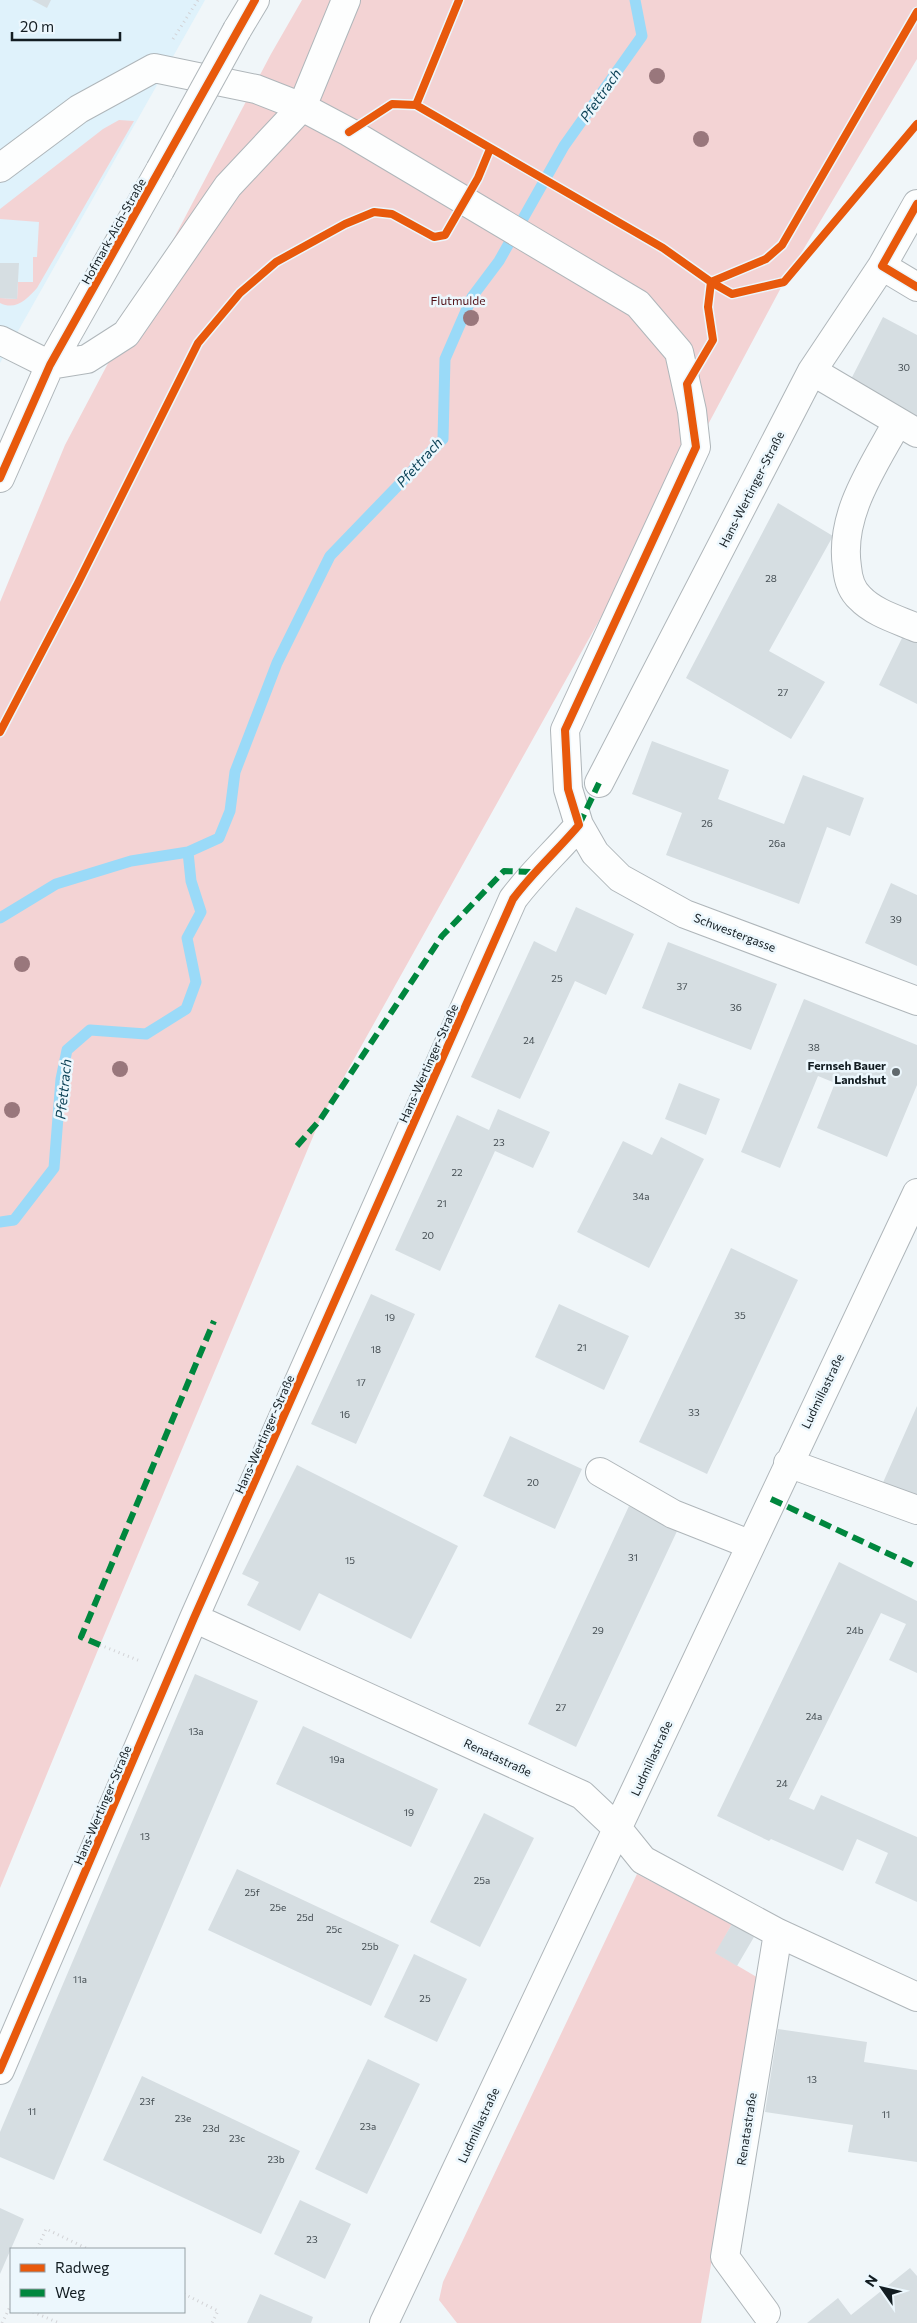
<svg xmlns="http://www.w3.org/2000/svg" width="917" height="2323" viewBox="0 0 917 2323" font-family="Commissioner,sans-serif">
	<rect width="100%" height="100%" fill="#f0f6f9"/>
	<path fill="#dff2fb" d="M0 0H205L0 363Z"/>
	<path fill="#f3d3d4" d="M302 0H917V59L784 282 696 447 320 1120 100 1645 0 1888V602L65 445 271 54Z
		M119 120 134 121 37 288C27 299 16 311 0 303V298L17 299 18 282H33V257H37L39 222 0 219V209L103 129Z
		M637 1874 732 1924 716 1953 760 1979 701 2323H457L439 2300 443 2282Z"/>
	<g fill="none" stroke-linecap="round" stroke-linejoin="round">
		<path stroke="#9adaf8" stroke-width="11" d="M0 918 56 884 131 861 188 852
			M0 1222 14 1220 54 1168 61 1079 67 1050 90 1030 146 1034 186 1009 196 982 187 938 201 912 191 881 188 852 219 838 230 811 235 772 277 663 330 556 443 439 445 359 472 297 499 261 564 146 642 36 635 0"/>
	</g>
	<path fill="#d6dee2" d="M32 0H51L47 8Z
		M0 263H19L17 299 0 298Z
		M883 317 917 335V421L848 385Z
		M778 503 833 536 769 651 825 682 791 739 686 678Z
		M904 634 917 640V704L879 685Z
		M652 741 729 770 718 799 784 824 803 775 864 798 850 836 827 827 799 904 666 855 682 813 632 794Z
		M891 883 917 895V966L865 943Z
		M576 907 634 934 606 995 575 981 520 1099 471 1077 534 941 556 952Z
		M668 942 777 984 751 1050 642 1008Z
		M804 999 917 1045V1085L887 1157 817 1128 835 1083 818 1076 780 1168 741 1152Z
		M679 1083 720 1099 706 1135 665 1119Z
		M498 1109 550 1132 533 1168 495 1151 440 1271 395 1250 457 1115 489 1130Z
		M661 1137 704 1159 649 1268 577 1232 623 1141 652 1155Z
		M731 1248 798 1280 707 1474 639 1442Z
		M371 1294 415 1314 356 1444 311 1424Z
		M559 1304 629 1336 604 1390 535 1357Z
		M917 1406V1503L881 1487Z
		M510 1436 582 1469 555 1529 483 1496Z
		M297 1465 458 1546 411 1639 319 1593 300 1631 247 1605 259 1582 242 1574Z
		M629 1506 678 1529 576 1747 528 1724Z
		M839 1562 917 1601V1673L889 1660 906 1624 881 1613 789 1799 814 1810 821 1795 917 1837V1902L875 1883 888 1853 857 1839 843 1871 771 1839 769 1841 717 1816Z
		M195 1674 258 1701 54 2180 0 2157V2132Z
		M303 1726 438 1789 411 1847 276 1784Z
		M484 1813 534 1838 480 1947 430 1922Z
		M237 1869 399 1945 371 2006 208 1930Z
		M732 1924 754 1937 737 1966 715 1953Z
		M414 1954 467 1979 437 2042 384 2017Z
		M778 2029 867 2042 864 2062 917 2070V2162L848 2152 853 2125 765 2112Z
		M368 2059 420 2084 367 2194 315 2169Z
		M142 2076 300 2151 261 2234 103 2160Z
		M300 2200 351 2224 325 2279 274 2254Z
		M0 2208 24 2219 0 2274Z
		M910 2268 917 2276V2323H807L838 2298 851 2315Z
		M260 2294 313 2317 311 2323H247Z"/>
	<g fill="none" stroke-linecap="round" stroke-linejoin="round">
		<g stroke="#afb6ba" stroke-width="30">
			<path id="minor" d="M0 168 79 109 154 68 256 89 302 107 349 132 638 304 679 352 692 411 696 447 565 730 568 789 579 825 595 853 620 878 685 914 917 1001
				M882 266 917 287
				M0 340 50 365
				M812 371 917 433
				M897 423C873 467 839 515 847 567 848 579 851 590 860 598 874 613 899 620 917 628
				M599 783 812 371 882 266 917 204
				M788 1463 917 1510
				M600 1472 673 1514 749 1544
				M194 1618 582 1795 618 1829 643 1860 778 1933 917 1997
				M0 2070 194 1618 513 899C533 872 557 851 579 825
				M766 2313 725 2257 778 1933
				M384 2323C562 1947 737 1569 917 1193"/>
		</g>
		<g stroke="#afb6ba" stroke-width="30">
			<path id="major" d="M237 30 255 0
				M50 365 87 359 126 334 228 186 302 107 346 0
				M0 478 50 365 160 170"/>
		</g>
		<path stroke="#d2d3d6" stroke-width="3" stroke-dasharray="1 4" stroke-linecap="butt" d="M173 39 198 0
			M100 1645 140 1661
			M37 2249 46 2229 88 2249
			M184 2294 218 2311 212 2323
			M33 2312 59 2323
			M2 2323 11 2305"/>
		<use href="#minor" stroke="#fdfefe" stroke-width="28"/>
		<use href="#major" stroke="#fdfefe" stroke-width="28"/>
		<g stroke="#afb6ba" stroke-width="30" stroke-linecap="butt">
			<path id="major-bridge" d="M160 170 237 30"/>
		</g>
		<use href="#major-bridge" stroke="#fdfefe" stroke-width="28"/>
		<path stroke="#00873e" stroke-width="6" stroke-dasharray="12 6" stroke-linecap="butt" d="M579 825 599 783
			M297 1146 320 1120 442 936 504 871 533 872
			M771 1499 917 1567
			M100 1645 81 1637 214 1321"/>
		<g stroke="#ecf7fd" stroke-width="11">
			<path id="cycleway" d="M416 105 459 0
				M349 132 392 104 416 105 663 248 711 282 732 294 784 282 917 124
				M917 204 882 266 917 287
				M0 478 50 365 255 0
				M0 732 78 583 198 343 240 293 276 262 345 224 374 212 392 214 434 237 445 235 478 178 490 149
				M0 2070 194 1618 513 899C533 872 557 851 579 825L568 789 565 730 696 447 687 384 713 340 708 307 711 282 766 259 782 245 917 12"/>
		</g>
		<use href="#cycleway" stroke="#e8590c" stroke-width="8"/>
	</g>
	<g fill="#99777c">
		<circle cx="657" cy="76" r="8"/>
		<circle cx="701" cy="139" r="8"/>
		<circle cx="471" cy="318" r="8"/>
		<circle cx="22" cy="964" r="8"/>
		<circle cx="120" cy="1069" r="8"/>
		<circle cx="12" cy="1110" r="8"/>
	</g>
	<circle fill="#60696d" stroke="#ecf7fd" stroke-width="2" cx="896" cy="1072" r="5"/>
	<g text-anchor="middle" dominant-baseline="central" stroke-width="5" stroke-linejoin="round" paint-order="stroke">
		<g font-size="10" fill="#444d52">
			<text x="904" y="367">30</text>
			<text x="771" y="578">28</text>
			<text x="783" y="692">27</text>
			<text x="707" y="823">26</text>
			<text x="777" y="843">26a</text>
			<text x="896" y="919">39</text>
			<text x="557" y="978">25</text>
			<text x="682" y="986">37</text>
			<text x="736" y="1007">36</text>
			<text x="529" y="1040">24</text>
			<text x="814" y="1047">38</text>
			<text x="499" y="1142">23</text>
			<text x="457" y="1172">22</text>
			<text x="641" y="1196">34a</text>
			<text x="442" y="1203">21</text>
			<text x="428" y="1235">20</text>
			<text x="740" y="1315">35</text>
			<text x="390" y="1317">19</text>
			<text x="582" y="1347">21</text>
			<text x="376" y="1349">18</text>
			<text x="361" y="1382">17</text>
			<text x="694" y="1412">33</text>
			<text x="345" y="1414">16</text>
			<text x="533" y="1482">20</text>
			<text x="633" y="1557">31</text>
			<text x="350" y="1560">15</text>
			<text x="598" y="1630">29</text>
			<text x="855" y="1630">24b</text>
			<text x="561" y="1707">27</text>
			<text x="814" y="1716">24a</text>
			<text x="196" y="1731">13a</text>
			<text x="337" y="1759">19a</text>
			<text x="782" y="1783">24</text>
			<text x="409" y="1812">19</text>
			<text x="145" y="1836">13</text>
			<text x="482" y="1880">25a</text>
			<text x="252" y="1892">25f</text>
			<text x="278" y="1907">25e</text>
			<text x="305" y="1917">25d</text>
			<text x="334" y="1929">25c</text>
			<text x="370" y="1946">25b</text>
			<text x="80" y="1979">11a</text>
			<text x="425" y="1998">25</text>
			<text x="812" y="2079">13</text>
			<text x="147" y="2101">23f</text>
			<text x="32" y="2111">11</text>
			<text x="886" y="2114">11</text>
			<text x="183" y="2118">23e</text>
			<text x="368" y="2126">23a</text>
			<text x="211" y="2128">23d</text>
			<text x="237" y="2138">23c</text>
			<text x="276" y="2159">23b</text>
			<text x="312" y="2239">23</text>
		</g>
		<g font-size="12" fill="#131d22" stroke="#ecf7fd">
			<text transform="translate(113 231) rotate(-61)">Hofmark-Aich-Straße</text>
			<text transform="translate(751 489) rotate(-63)">Hans-Wertinger-Straße</text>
			<text transform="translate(735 932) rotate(21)">Schwestergasse</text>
			<text transform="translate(428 1063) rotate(-66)">Hans-Wertinger-Straße</text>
			<text transform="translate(822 1391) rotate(-64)">Ludmillastraße</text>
			<text transform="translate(264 1434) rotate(-66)">Hans-Wertinger-Straße</text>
			<text transform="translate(498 1757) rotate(25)">Renatastraße</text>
			<text transform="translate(651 1758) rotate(-65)">Ludmillastraße</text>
			<text transform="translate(102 1805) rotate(-67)">Hans-Wertinger-Straße</text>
			<text transform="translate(478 2125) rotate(-65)">Ludmillastraße</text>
			<text transform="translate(746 2129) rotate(-81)">Renatastraße</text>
		</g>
		<g font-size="12" fill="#510f15" stroke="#ecf7fd">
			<text x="458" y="300">Flutmulde</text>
		</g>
		<g font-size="12" font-weight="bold" fill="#131d22" stroke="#ecf7fd" text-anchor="end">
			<text x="886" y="1065">Fernseh Bauer<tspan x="886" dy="14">Landshut</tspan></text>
		</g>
		<g font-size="14" font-style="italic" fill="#083f54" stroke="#ecf7fd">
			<text transform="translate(600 95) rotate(-55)">Pfettrach</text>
			<text transform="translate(419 462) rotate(-48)">Pfettrach</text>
			<text transform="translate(63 1089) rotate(-84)">Pfettrach</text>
		</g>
	</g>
	<rect x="10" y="2248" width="175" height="65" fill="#ecf7fd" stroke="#95a0a5"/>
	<rect x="20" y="2264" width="25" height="8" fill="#e8590c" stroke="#95a0a5"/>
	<text x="55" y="2273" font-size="15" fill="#131d22">Radweg</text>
	<rect x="20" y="2289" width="25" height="8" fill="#00873e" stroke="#95a0a5"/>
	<text x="55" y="2298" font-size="15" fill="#131d22">Weg</text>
	<g transform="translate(882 2288) rotate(304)" stroke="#ecf7fd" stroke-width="4" paint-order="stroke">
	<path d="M0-4L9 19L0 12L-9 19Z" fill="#131d22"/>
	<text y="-8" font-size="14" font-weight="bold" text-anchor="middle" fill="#131d22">N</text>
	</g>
	<path d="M12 32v8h108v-8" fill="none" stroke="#131d22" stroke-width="2.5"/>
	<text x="20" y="32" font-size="15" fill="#131d22" stroke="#ecf7fd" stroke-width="4" paint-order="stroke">20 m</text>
</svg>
